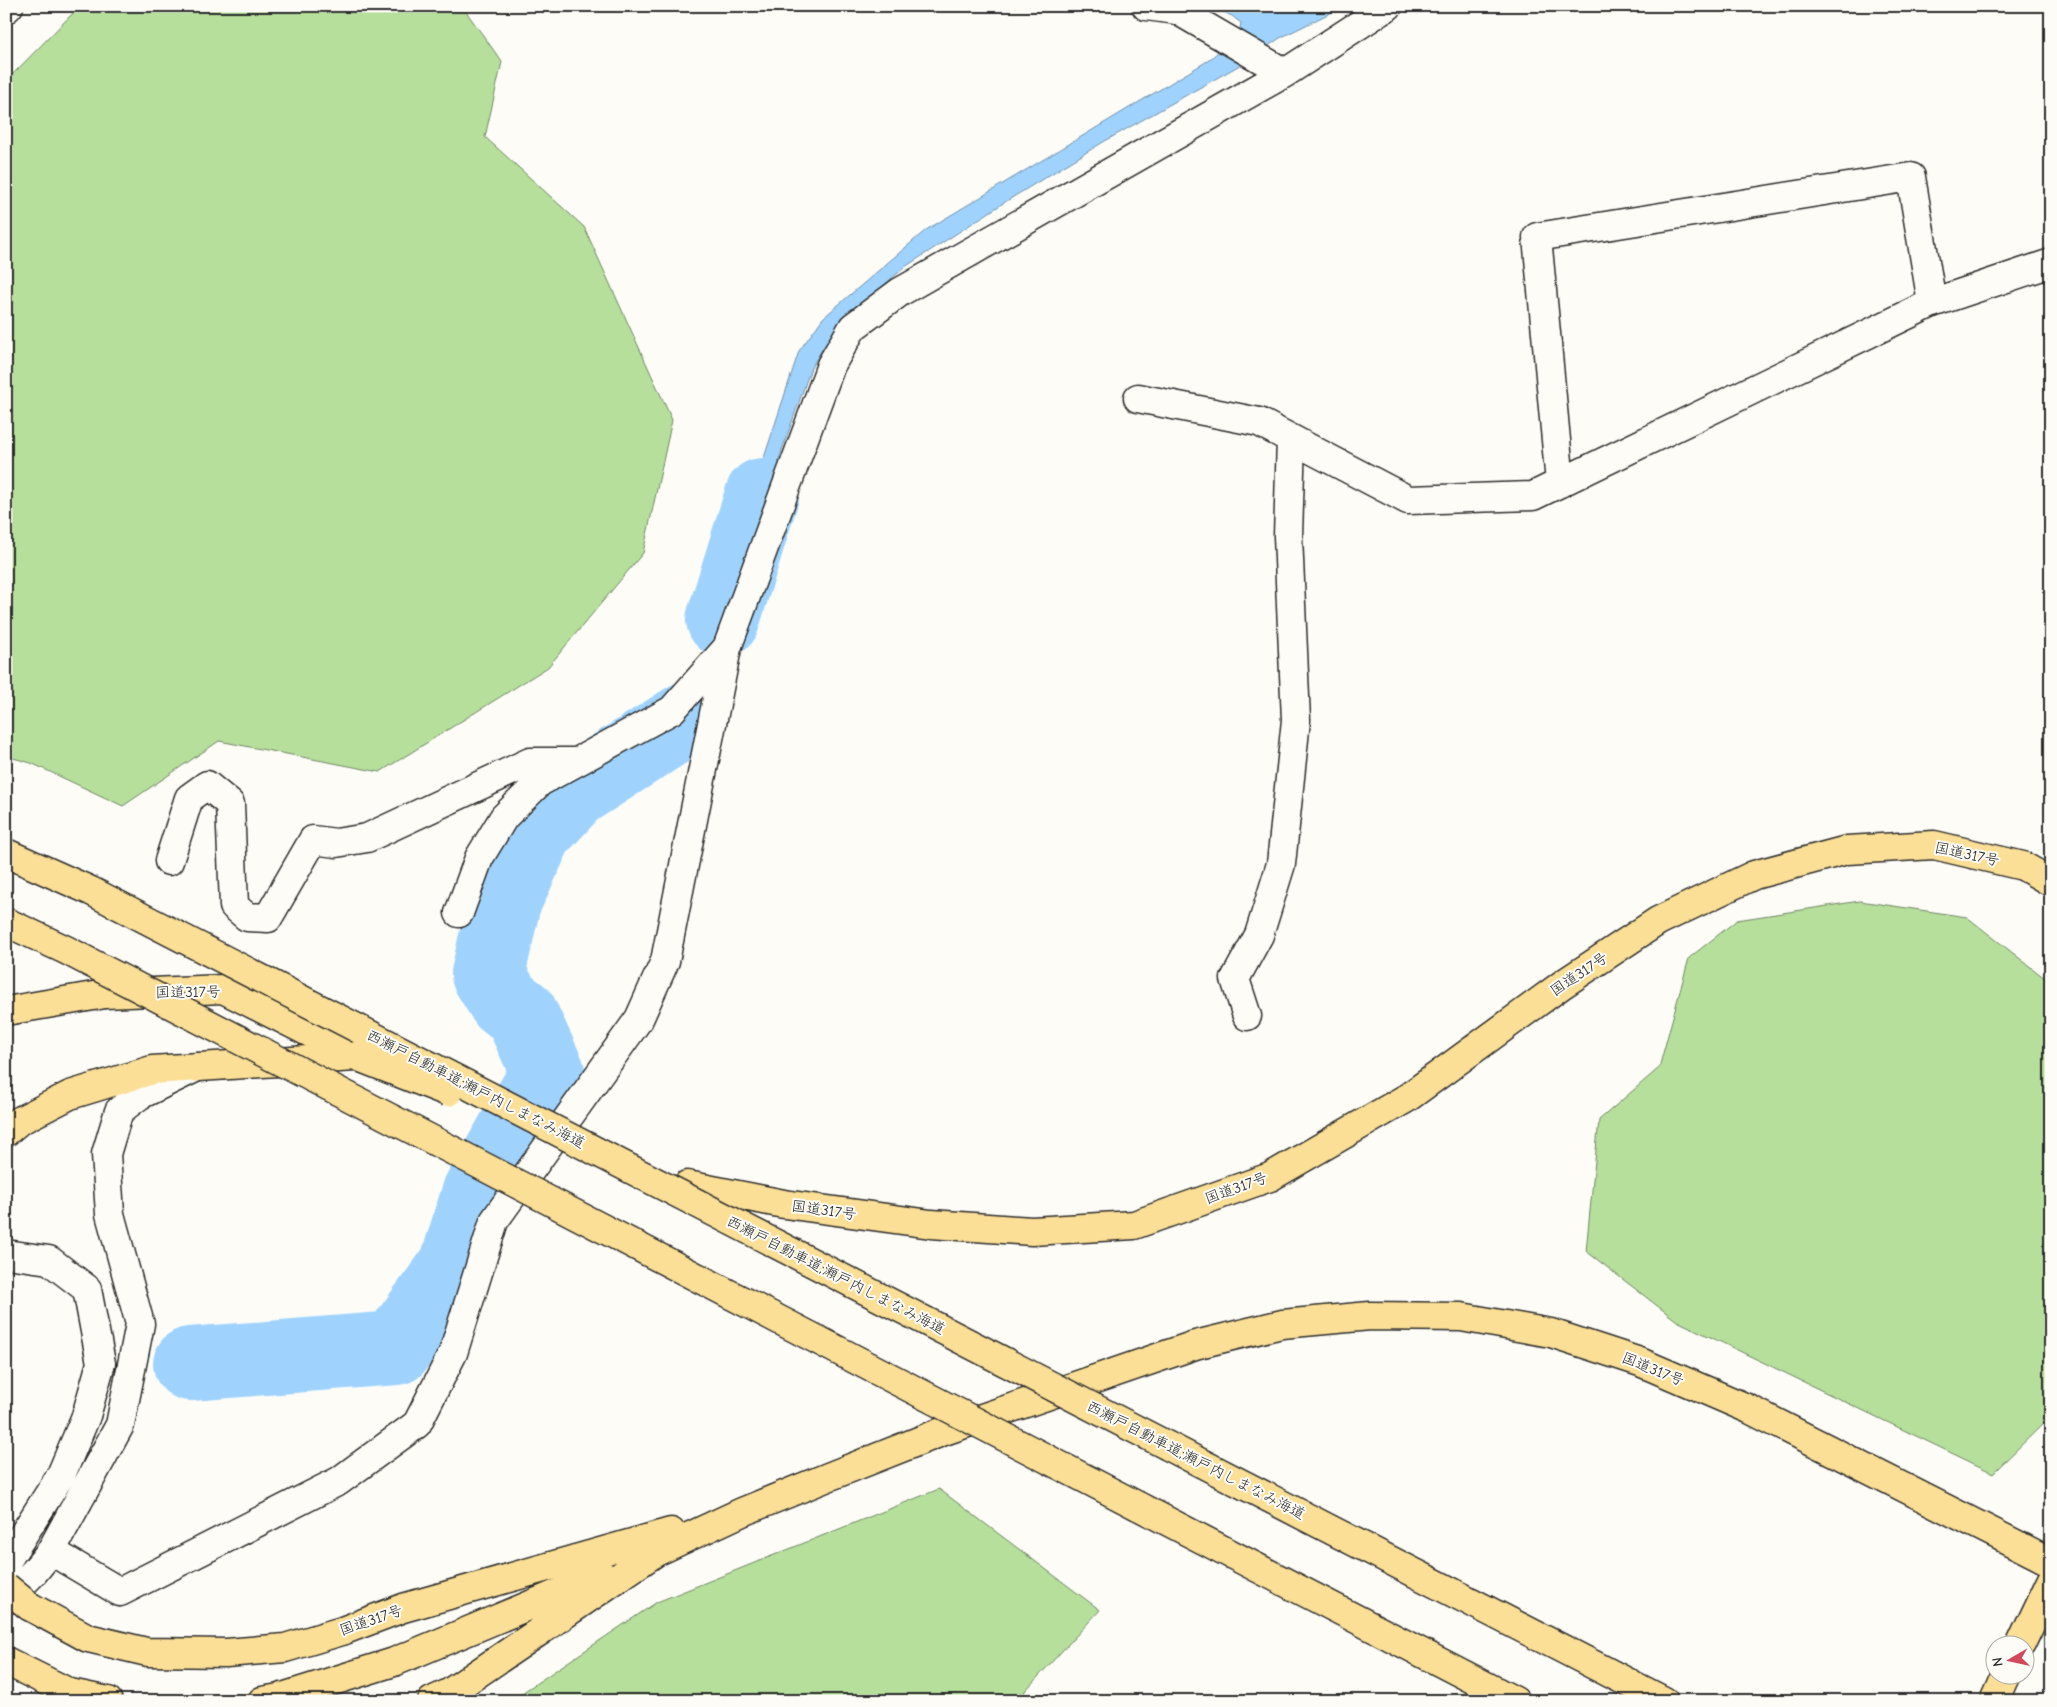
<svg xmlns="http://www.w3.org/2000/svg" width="2057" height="1707" viewBox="0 0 2057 1707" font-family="'Comic Neue','Klee One',sans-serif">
	<rect width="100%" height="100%" fill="#fdfcf7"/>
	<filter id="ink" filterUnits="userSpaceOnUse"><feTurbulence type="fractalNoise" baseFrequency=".02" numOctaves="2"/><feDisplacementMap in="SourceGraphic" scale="10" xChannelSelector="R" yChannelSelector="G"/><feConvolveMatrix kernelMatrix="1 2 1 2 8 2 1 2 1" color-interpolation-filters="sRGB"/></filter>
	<g filter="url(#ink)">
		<path fill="#b6df9c" stroke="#708564" d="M80 6H462L502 62 485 137 584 227 672 420 643 553 548 667 380 772 219 741 123 806 31 763 6 756V81Z
			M1860 901 1967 917 2051 983V1416L1993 1473 1677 1321 1586 1251 1599 1120 1659 1068 1689 958 1737 920Z
			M939 1489 1100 1610 1024 1692 1033 1701H510L657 1602Z"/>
		<path fill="#9fd3fd" stroke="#7190a9" d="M1210 6H1344L1280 38 1240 65 1105 141 1005 202 905 267 850 314 823 348 811 368 782 450 740 586 722 601 759 473 799 351 823 318 926 230 1209 60 1239 33 1241 23 1232 16Z"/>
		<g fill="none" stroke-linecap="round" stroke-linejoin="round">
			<path stroke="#9fd3fd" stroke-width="74" d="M723 620 762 495
				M190 1364 396 1348 456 1266 479 1192 548 1072 521 1014 505 1002 488 974 504 902 537 831 574 791 688 718"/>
			<g stroke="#2b2b2b" stroke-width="31">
				<path id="street" d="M1146 6 1177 10 1285 73
					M6 9 9 6
					M1138 398 1259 422 1408 500 1533 496 1932 303 2051 263
					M1560 483 1537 237 1911 177 1932 303
					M169 861 189 798 207 785 230 804 234 906 247 917 268 918 313 840 336 843 367 838 530 762H576
					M459 913 479 858 504 817 540 782 672 710 726 649
					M1247 1016 1235 979 1259 935 1281 864 1296 720 1288 536 1291 439
					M51 1551 120 1592 339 1481 417 1424 453 1353 494 1221 639 1019 665 961 727 648 831 365 853 327 900 292 1285 73 1388 6"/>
			</g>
			<g stroke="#2b2b2b" stroke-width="31">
				<path id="secondary" d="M6 1254 49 1260 87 1289 101 1363 86 1416 61 1475 6 1562
					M6 1600 34 1572 51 1551 120 1425 140 1324 110 1214 106 1154 119 1111 140 1095 197 1067"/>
			</g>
			<g stroke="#2b2b2b" stroke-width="31">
				<path id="highway" d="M6 1011 105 994 223 989 356 1056
					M6 1132 19 1121 70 1095 152 1070 355 1057
					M687 1185 784 1204 931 1224 1032 1231 1134 1225 1270 1177 1407 1098 1563 984 1658 921 1754 875 1847 850 1934 845 2023 866 2051 882
					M1168 1446 1664 1701
					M1138 1506 1515 1701
					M29 1606 88 1638 147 1652 226 1653 285 1648 342 1631 403 1608 671 1532
					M2021 1644 2051 1581
					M6 1661 70 1693 108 1701
					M262 1701 279 1698 394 1662 602 1575
					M432 1701 449 1693 656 1552 742 1512 828 1477 944 1431 1195 1345 1282 1324 1370 1316 1461 1317 1551 1333 1640 1362 1749 1409 2051 1562
					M1995 1701 2007 1674"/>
			</g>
			<use href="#street" stroke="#fdfcf7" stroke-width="28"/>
			<use href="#secondary" stroke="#fdfcf7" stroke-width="28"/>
			<use href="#highway" stroke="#fbdf96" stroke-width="28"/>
			<g stroke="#2b2b2b" stroke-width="31" stroke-linecap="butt">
				<path id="highway-bridge" d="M6 853 91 891 1168 1446
					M6 922 66 950 1138 1506
					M356 1056 448 1092
					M6 1587 29 1606"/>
			</g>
			<use href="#highway-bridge" stroke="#fbdf96" stroke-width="28"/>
		</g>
	</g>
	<g text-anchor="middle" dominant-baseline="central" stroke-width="4" stroke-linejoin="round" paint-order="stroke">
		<g font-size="15" fill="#2b2b2b" stroke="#fdfcf7">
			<text transform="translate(1967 854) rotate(12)">国道317号</text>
			<text transform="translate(1579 974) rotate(-34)">国道317号</text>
			<text transform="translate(188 992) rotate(-1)">国道317号</text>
			<text transform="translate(476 1089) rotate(27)">西瀬戸自動車道;瀬戸内しまなみ海道</text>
			<text transform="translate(1236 1188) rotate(-20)">国道317号</text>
			<text transform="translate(824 1210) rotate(8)">国道317号</text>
			<text transform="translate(836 1275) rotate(27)">西瀬戸自動車道;瀬戸内しまなみ海道</text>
			<text transform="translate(1653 1369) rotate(22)">国道317号</text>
			<text transform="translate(1196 1460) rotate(27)">西瀬戸自動車道;瀬戸内しまなみ海道</text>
			<text transform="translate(371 1620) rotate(-19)">国道317号</text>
		</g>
	</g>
	<rect width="2057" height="1707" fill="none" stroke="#fdfcf7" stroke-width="25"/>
	<rect x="12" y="12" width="2032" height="1682" fill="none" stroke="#2b2b2b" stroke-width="2" filter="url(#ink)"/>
	<g transform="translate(2010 1660) rotate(261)"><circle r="24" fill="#fdfcf7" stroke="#a9a8a5"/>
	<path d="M0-4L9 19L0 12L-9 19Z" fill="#d1495b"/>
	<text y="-8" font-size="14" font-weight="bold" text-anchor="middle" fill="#2b2b2b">N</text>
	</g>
</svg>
